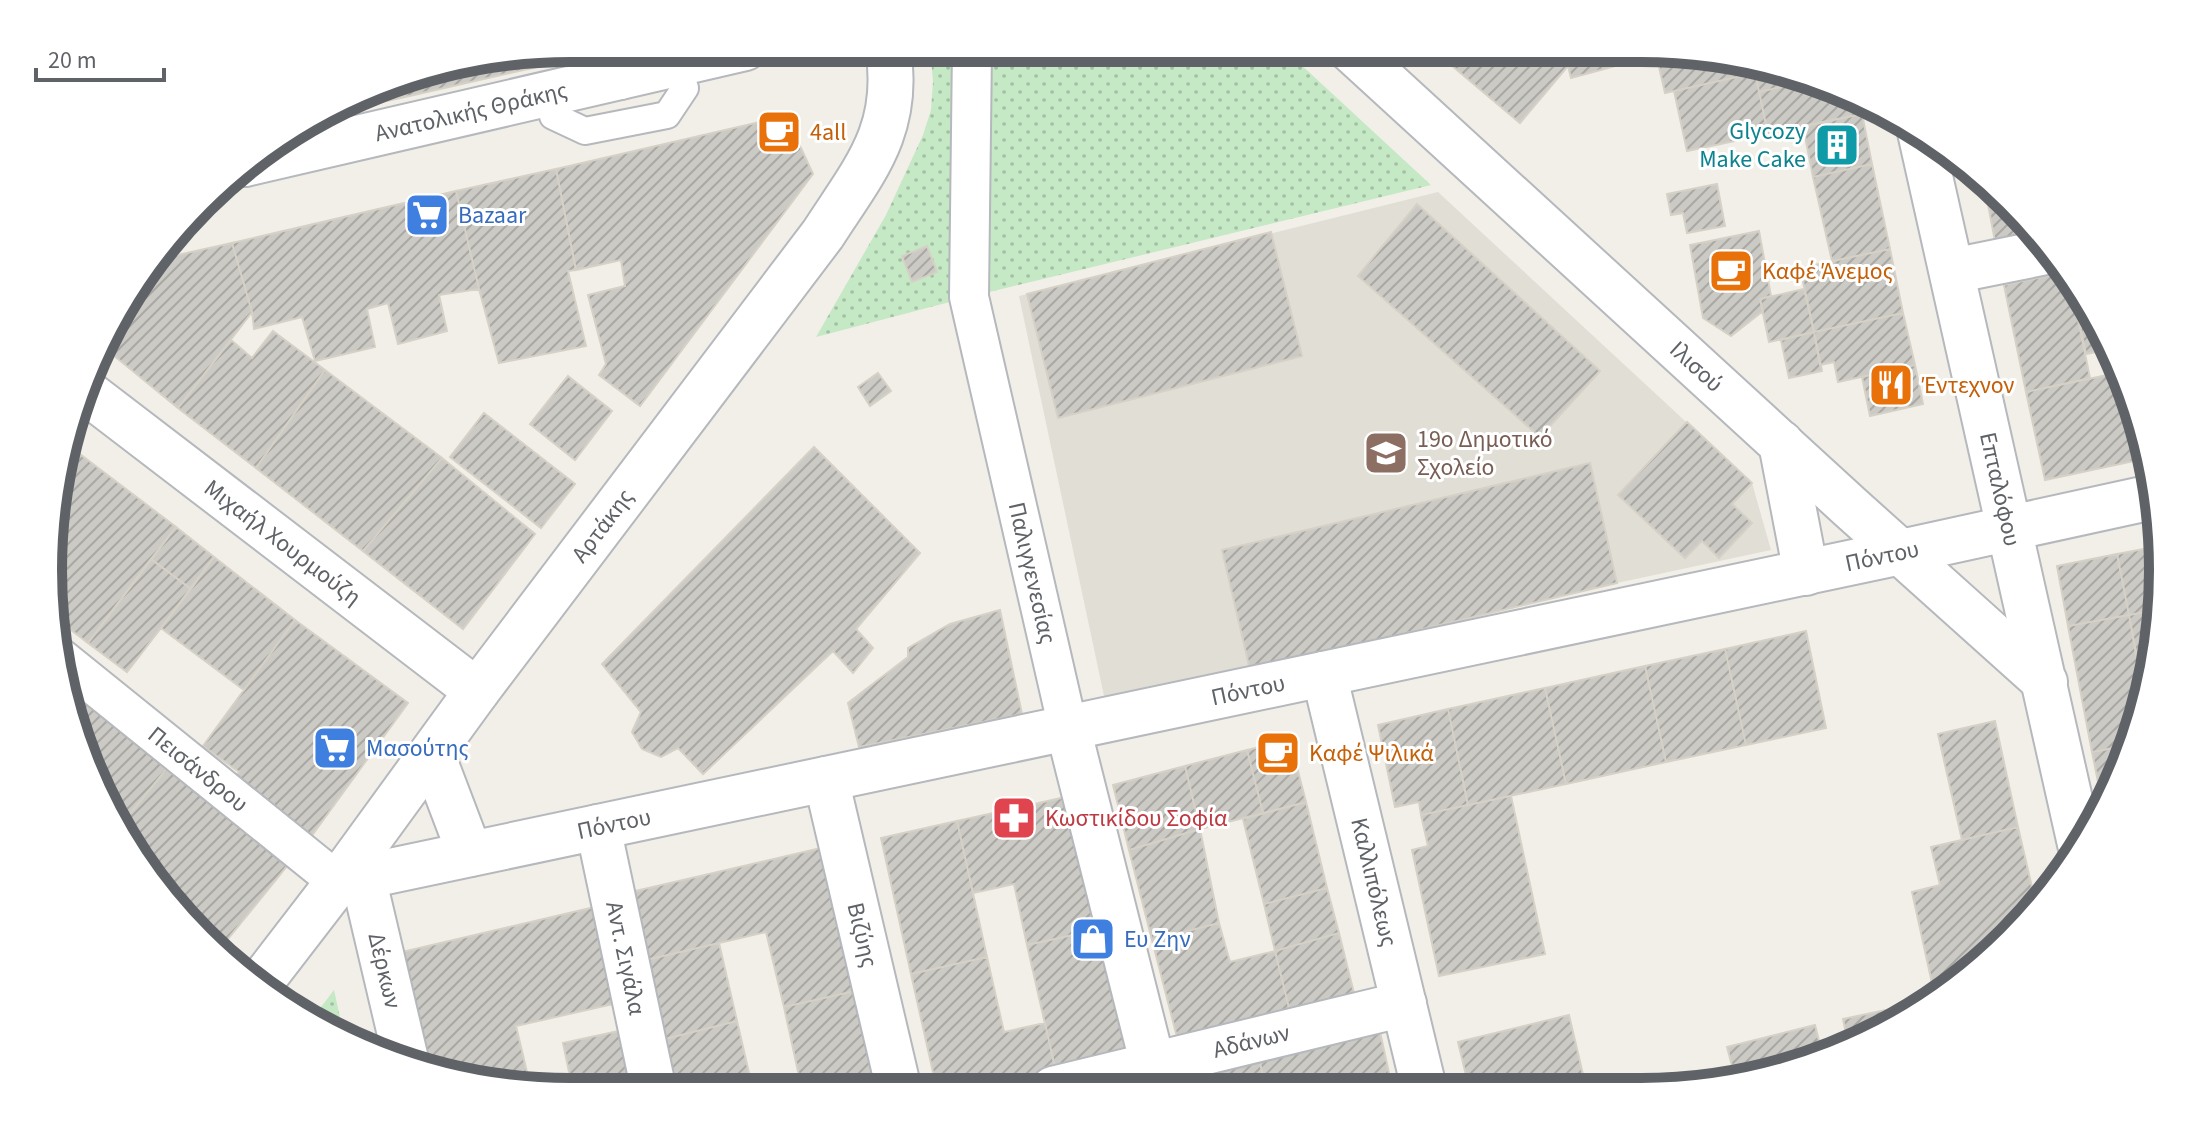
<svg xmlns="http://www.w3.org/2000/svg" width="2211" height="1140" viewBox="0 0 2211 1140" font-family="'Source Sans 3',sans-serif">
	<defs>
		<pattern id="park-dots" width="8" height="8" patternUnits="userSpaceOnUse" patternTransform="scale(2)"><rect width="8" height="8" fill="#c5e8c5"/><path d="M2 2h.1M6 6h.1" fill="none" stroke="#a3c0a4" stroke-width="1.8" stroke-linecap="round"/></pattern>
		<pattern id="building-hatch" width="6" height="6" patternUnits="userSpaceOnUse" patternTransform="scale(2)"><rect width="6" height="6" fill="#cccac5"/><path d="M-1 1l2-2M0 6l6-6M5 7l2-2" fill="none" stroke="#a9a8a4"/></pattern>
	</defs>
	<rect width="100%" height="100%" fill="#f1efe8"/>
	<path fill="#e1ded6" d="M1438 192 1752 483 1771 550 1617 583 1250 670 1104 696 1019 296Z"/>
	<path fill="url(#park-dots)" d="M965 48 1284 49 1431 185 969 297 816 337 886 215 923 135 931 110 933 82 931 57Z
		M334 990 345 1040 312 1019Z"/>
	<path fill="url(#building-hatch)" stroke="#d6d1c6" stroke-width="2" d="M570 48H599L600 53 528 69 525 55Z
		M1432 49H1549L1552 52 1556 49H1564L1568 66 1520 123Z
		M1564 49H1646L1645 58 1571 78Z
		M1655 49H1675L1753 62 1755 73 1665 93Z
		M525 55 528 69 405 97 400 77 402 76Z
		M1753 62 1776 66 1813 80 1759 92Z
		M1755 73 1768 134 1687 151 1674 91Z
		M400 77 405 97 337 112V110Z
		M1813 80 1858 97 1862 114 1768 134 1759 92Z
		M1862 114 1872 164 1813 177 1803 126Z
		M786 116 813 174 640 406 599 375 606 364 588 295 625 286 621 260 576 270 556 169Z
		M1872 164 1890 249 1832 261 1813 177Z
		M556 169 576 270 568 271 586 346 499 363 479 289 456 191Z
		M1984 179 2001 196 1987 199Z
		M1717 184 1725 226 1687 233 1683 213 1671 215 1667 194Z
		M456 191 479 289 439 295 447 331 398 344 388 303 367 309 375 347 315 361 302 317 254 329 252 312 232 243Z
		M2001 196 2033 225 2038 233 1995 241 1987 199Z
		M1417 204 1600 371 1540 437 1358 276Z
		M1759 231 1771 296 1760 299 1763 311 1731 336 1703 318 1690 245Z
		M1271 232 1302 356 1058 418 1027 294Z
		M232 243 252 312 178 408 107 350 136 280 155 260Z
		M927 246 937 272 912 282 902 256Z
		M1890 249 1903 313 1814 332 1800 268Z
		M2066 272 2069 276 2090 378 2026 392 2004 285Z
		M2069 276 2093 309 2111 349 2086 354Z
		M1804 289 1814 332 1769 342 1760 299Z
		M1903 313 1915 365 1838 382 1834 362 1820 365 1814 332Z
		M273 331 325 370 256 468 178 408 231 340 252 358Z
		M1814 332 1822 371 1789 378 1781 340Z
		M1915 365 1923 404 1870 416 1862 377Z
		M325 370 442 458 363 551 256 468Z
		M2122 372 2135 402 2148 458 2045 480 2026 392Z
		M878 373 891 391 870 406 858 387Z
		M568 376 612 411 575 460 530 424Z
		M484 413 575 484 541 528 450 457Z
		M1687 422 1752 483 1732 504 1752 523 1719 558 1702 541 1685 558 1618 495Z
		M68 445 176 527 88 643 53 616 58 468Z
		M814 447 920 553 856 629 873 648 853 673 833 651 703 774 678 748 661 757 642 749 632 732 641 712 602 664Z
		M442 458 535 534 463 629 363 551Z
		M1590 463 1617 583 1250 670 1222 550Z
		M176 527 214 557 191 589 151 559Z
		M2160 546 2161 609 2129 615 2117 554Z
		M2117 554 2129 615 2068 626 2057 566Z
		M214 557 295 620 244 690 161 628Z
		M151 559 191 589 127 672 88 643Z
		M2161 609 2150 678 2141 679 2129 615Z
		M1000 610 1022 714 859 747 848 703 908 657V648L950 624Z
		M2129 615 2145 705 2130 745 2092 752 2068 626Z
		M295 620 408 703 305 845 227 788 239 772 203 746Z
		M1806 631 1826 728 1746 745 1725 649Z
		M1725 649 1746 745 1666 762 1645 666Z
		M1645 666 1666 762 1566 784 1545 688Z
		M62 670 173 761 120 826 102 800Z
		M1545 688 1566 784 1468 805 1448 709Z
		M1448 709 1468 805 1421 815 1419 802 1395 807 1378 725Z
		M1995 721 2018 827 1962 840 1938 734Z
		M1290 740 1306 802 1263 813 1247 750Z
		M2130 745 2109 800 2102 802 2092 752Z
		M1247 750 1263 813 1200 829 1185 766Z
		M173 761 292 860 219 950 197 934 120 826Z
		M1185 766 1200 829 1129 850 1113 785Z
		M1070 796 1101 929 1027 945 1014 884 973 893 957 821Z
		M1511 796 1545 954 1439 976 1412 850 1428 846 1421 815Z
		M1306 802 1327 888 1264 904 1243 819Z
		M957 821 987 957 911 974 881 838Z
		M2018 827 2037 909 1958 984 1935 997 1912 892 1940 885 1931 847Z
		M1200 829 1219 923 1152 940 1129 850Z
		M821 848 855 991 784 1007 766 932 646 960 631 892Z
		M1327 888 1339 933 1275 951 1264 904Z
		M599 906 622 1002 516 1026 531 1089 430 1072 402 952Z
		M1219 923 1230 962 1275 951 1290 1012 1178 1041 1152 940Z
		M1101 929 1129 1056 1056 1072 1027 945Z
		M1339 933 1355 997 1290 1012 1275 951Z
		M719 943 737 1021 665 1039 646 960Z
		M987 957 1004 1032 1045 1023 1056 1072 979 1090H937L911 974Z
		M855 991 877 1090H802L784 1007Z
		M1905 1006 1906 1014 1849 1048 1843 1019Z
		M1569 1015 1585 1083 1564 1088H1469L1458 1042Z
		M737 1021 753 1090H677L665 1039Z
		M1378 1023 1391 1082 1363 1088 1266 1089 1257 1050Z
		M1815 1025 1823 1057 1736 1081 1727 1047Z
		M628 1029 638 1079 584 1091H573L563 1043Z
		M1257 1050 1266 1089H1212L1205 1062Z
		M1391 1082 1393 1088H1363Z"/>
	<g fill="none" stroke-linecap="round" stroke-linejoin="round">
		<g stroke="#b5b8bc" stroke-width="30">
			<path id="service" d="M553 116 585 131 667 115 685 88"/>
		</g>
		<g stroke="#b5b8bc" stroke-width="42">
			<g id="pedestrian">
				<path id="s1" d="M972 48 969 297 1068 728"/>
				<path id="s2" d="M58 656 338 882"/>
			</g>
		</g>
		<g stroke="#b5b8bc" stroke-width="48">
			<g id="minor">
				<path d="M613 48 620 77"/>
				<path d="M1952 271 2051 251"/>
				<path d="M1781 443 1806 573"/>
				<path id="s3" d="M1324 674 1424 1088"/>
				<path d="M1068 728 1159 1089"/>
				<path d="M432 754 470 854"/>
				<path id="s4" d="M826 779 899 1090"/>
				<path id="s5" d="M598 827 654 1091"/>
				<path id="s6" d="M363 877 407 1064"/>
				<path id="s7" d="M338 882 1901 552 2157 496"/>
				<path id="s8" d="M1053 1089 1404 1004"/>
			</g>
		</g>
		<g stroke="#b5b8bc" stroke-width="48">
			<g id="tertiary">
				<path id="s9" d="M1350 49 1850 507 2045 682"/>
				<path id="s10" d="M1920 132 2080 844"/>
				<path id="s11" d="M245 164 745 48"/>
				<path id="s12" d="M89 394 477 691"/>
				<path id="s13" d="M261 982 338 882 477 691 823 234C865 169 901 130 888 48"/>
			</g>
		</g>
		<use href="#service" stroke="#fff" stroke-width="26"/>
		<use href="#pedestrian" stroke="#fff" stroke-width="38"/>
		<use href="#minor" stroke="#fff" stroke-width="44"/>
		<use href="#tertiary" stroke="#fff" stroke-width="44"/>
	</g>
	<defs>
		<g id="cafe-square" transform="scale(2.3)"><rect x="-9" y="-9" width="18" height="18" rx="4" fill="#e8710a" stroke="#fff"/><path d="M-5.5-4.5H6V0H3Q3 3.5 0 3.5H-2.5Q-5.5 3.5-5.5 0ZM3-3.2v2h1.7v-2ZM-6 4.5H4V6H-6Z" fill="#fff"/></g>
		<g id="building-square" transform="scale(2.3)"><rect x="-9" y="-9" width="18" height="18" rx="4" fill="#0f9aa8" stroke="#fff"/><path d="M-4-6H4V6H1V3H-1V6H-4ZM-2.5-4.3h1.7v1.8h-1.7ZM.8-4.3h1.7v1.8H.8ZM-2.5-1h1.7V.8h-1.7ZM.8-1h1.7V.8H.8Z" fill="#fff"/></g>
		<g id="supermarket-square" transform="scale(2.3)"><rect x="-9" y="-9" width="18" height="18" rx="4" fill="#3f7fe0" stroke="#fff"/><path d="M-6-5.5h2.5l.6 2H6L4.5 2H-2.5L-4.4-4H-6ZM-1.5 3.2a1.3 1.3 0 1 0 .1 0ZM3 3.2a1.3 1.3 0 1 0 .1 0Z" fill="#fff"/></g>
		<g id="restaurant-square" transform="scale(2.3)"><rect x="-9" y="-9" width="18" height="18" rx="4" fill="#e8710a" stroke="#fff"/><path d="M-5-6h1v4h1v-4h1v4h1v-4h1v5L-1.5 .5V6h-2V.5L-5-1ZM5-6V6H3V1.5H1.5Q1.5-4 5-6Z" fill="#fff"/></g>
		<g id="school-square" transform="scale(2.3)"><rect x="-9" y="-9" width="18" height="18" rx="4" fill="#8d6e63" stroke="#fff"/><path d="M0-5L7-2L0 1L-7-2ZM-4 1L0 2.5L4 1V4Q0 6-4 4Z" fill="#fff"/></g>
		<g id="pharmacy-square" transform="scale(2.3)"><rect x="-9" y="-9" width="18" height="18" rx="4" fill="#e0444e" stroke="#fff"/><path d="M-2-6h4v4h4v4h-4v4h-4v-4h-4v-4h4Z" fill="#fff"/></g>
		<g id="shop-square" transform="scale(2.3)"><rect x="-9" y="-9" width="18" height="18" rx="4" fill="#3f7fe0" stroke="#fff"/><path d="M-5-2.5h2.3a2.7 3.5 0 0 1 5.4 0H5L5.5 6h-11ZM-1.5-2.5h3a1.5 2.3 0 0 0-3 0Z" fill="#fff"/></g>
	</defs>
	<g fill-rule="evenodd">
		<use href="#cafe-square" x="779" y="132"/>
		<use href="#building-square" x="1837" y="145"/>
		<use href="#supermarket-square" x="427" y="215"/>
		<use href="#cafe-square" x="1731" y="271"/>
		<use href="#restaurant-square" x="1891" y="385"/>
		<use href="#school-square" x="1386" y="453"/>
		<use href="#supermarket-square" x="335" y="748"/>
		<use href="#cafe-square" x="1278" y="753"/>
		<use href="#pharmacy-square" x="1014" y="818"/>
		<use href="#shop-square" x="1093" y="939"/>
	</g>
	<g text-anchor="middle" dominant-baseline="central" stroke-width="6" stroke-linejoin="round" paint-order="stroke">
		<g font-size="24" fill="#5f6368" stroke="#fff">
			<text stroke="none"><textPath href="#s11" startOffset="232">Ανατολικής Θράκης</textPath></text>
			<text stroke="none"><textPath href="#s9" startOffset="470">Ιλισού</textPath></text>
			<text stroke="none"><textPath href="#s10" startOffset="366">Επταλόφου</textPath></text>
			<text stroke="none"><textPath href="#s13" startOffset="570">Αρτάκης</textPath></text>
			<text stroke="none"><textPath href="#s12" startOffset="244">Μιχαήλ Χουρμούζη</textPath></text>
			<text stroke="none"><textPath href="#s7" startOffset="1578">Πόντου</textPath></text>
			<text stroke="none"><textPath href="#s1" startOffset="532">Παλιγγενεσίας</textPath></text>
			<text stroke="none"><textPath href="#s7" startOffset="930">Πόντου</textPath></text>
			<text stroke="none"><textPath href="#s2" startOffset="180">Πεισάνδρου</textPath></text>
			<text stroke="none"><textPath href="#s7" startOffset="282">Πόντου</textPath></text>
			<text stroke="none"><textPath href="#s3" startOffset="214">Καλλιπόλεως</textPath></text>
			<text stroke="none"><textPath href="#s4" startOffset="160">Βιζύης</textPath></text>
			<text stroke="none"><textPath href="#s5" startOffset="134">Αντ. Σιγάλα</textPath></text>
			<text stroke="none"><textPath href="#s6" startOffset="96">Δέρκων</textPath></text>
			<text stroke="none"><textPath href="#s8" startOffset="204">Αδάνων</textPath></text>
		</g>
		<g font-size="24" fill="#0d838f" stroke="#fff" text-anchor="end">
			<text x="1806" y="131">Glycozy<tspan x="1806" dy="28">Make Cake</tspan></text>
		</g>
		<g font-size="24" fill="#c56008" stroke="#fff" text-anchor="start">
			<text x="810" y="132">4all</text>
			<text x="1762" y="271">Καφέ Άνεμος</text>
			<text x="1922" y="385">Έντεχνον</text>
			<text x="1309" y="753">Καφέ Ψιλικά</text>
		</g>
		<g font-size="24" fill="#366cbe" stroke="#fff" text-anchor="start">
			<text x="458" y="215">Bazaar</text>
			<text x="366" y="748">Μασούτης</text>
			<text x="1124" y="939">Ευ Ζην</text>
		</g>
		<g font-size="24" fill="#785e54" stroke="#fff" text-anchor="start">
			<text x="1417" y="439">19ο Δημοτικό<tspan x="1417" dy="28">Σχολείο</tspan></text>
		</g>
		<g font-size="24" fill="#be3a42" stroke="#fff" text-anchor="start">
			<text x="1045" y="818">Κωστικίδου Σοφία</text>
		</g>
	</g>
	<path d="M0 0H2211V1140H0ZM570 62H1641A508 508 0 0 1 2149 570V570A508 508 0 0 1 1641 1078H570A508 508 0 0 1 62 570V570A508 508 0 0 1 570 62Z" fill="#fff" fill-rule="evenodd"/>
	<path fill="none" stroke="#5f6368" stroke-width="10" d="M570 62H1641A508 508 0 0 1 2149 570V570A508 508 0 0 1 1641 1078H570A508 508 0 0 1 62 570V570A508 508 0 0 1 570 62Z"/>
	<path d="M36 68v12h128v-12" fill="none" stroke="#5f6368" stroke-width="4"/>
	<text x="48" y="68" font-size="24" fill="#5f6368" stroke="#ffffff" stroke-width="6" paint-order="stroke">20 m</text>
</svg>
